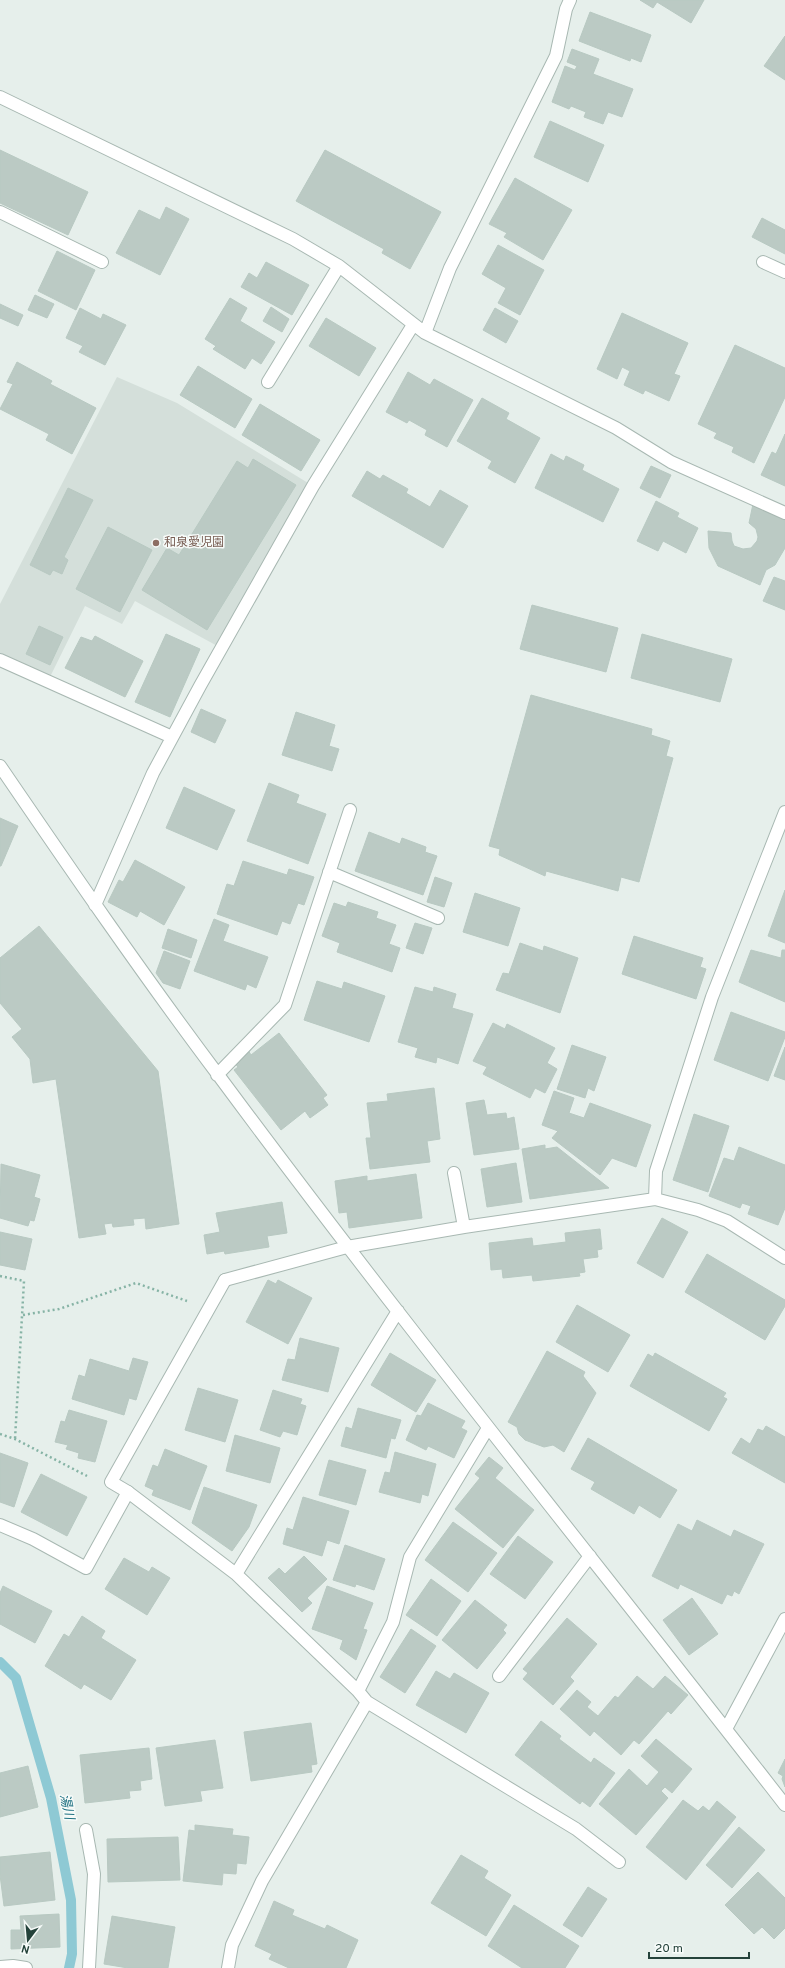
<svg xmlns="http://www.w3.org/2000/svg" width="785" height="1968" viewBox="0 0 785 1968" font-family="Overpass,'Noto Sans JP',sans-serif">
	<rect width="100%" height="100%" fill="#e6efeb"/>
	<path fill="#d4dfda" d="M117 377 177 403 313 486 221 648 135 601 122 624 85 606 48 681 0 660V604Z"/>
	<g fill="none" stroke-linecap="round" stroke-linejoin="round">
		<path stroke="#8ec9d4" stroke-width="10" d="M0 1662 16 1678 51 1798 71 1900 72 1954 69 1968"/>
	</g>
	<path fill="#bbcac4" stroke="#b8c9c2" d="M640 0H704L691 23 657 2 653 8Z
		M590 12 651 35 641 62 631 58 630 61 579 41Z
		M785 36V80L764 66Z
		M572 49 599 59 593 74 633 89 622 117 608 112 603 124 584 117 586 112 571 106 569 109 552 102 565 66 575 70 577 66 567 62Z
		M550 121 604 145 588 182 534 157Z
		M0 150 88 192 68 235 0 203Z
		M325 150 441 212 410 269 382 253 384 249 296 201Z
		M515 178 572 210 543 260 504 237 507 233 489 224Z
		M166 207 189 219 160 275 116 253 139 210 160 220Z
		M762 218 785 230V254L752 237Z
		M498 245 544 270 520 315 498 303 506 288 482 274Z
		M57 251 95 270 76 310 38 291Z
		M266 262 309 285 292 315 241 287 249 273 257 278Z
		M35 295 54 304 47 318 28 310Z
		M230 298 247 308 240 321 275 342 261 364 252 358 245 369 213 349 216 346 205 339Z
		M0 304 23 315 18 326 0 318Z
		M271 307 289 319 282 332 263 321Z
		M80 308 101 319 103 314 126 325 105 365 79 352 83 346 66 338Z
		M495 308 518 321 506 343 483 330Z
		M622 313 688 343 674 374 680 376 669 401 645 390 643 394 624 385 630 371 622 367 617 379 597 369Z
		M326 318 376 348 359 376 309 346Z
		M735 345 785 368V397L754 463 732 452 734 447 714 438 717 433 698 424Z
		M17 362 52 381 50 384 96 408 72 454 46 440 49 434 0 409 13 384 7 382Z
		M198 366 252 399 235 428 180 395Z
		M408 372 430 385 434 379 473 400 447 447 425 435 427 430 409 420 407 423 386 412Z
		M482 398 509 413 506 419 540 438 515 483 488 468 492 461 457 441Z
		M260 404 320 440 301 471 242 435Z
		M785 434V486L761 475 772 452 776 454Z
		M551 454 564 461 566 456 584 465 582 470 619 489 603 522 535 488Z
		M253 459 296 485 207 630 142 590 167 548 179 555 237 461 248 468Z
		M651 466 671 475 660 498 640 488Z
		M367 471 380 479 383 475 408 489 406 493 430 507 440 490 468 506 443 548 352 496Z
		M68 488 93 500 64 557 68 560 62 574 53 570 50 575 30 565Z
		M656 501 679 513 677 517 698 528 686 553 663 541 658 551 637 541Z
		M753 504 785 519V548L775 565 766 570 760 585 718 566 709 548 708 531 731 533 732 541 734 546 743 549 751 548 757 541 758 537 756 529 749 523Z
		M108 527 152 550 120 612 76 589Z
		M774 577 785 581V610L763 601Z
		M532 605 618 628 606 672 520 649Z
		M39 626 63 637 50 665 26 654Z
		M166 634 200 649 170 717 135 702Z
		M642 634 732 659 720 702 631 678Z
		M95 636 143 661 125 697 65 668 81 637 92 641Z
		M531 695 652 729 651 735 670 741 666 756 673 758 639 882 621 877 618 891 546 871 545 876 499 855 500 849 489 846Z
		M201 709 226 720 215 743 191 732Z
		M296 712 335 725 329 746 339 749 332 771 282 755Z
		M269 783 299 795 296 803 326 814 308 864 247 841Z
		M184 787 235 810 217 850 166 828Z
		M0 818 18 826 1 866H0Z
		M369 832 400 844 402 838 426 847 425 852 437 856 423 895 355 871Z
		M135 860 185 887 164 925 140 911 137 917 108 902 119 880 123 882Z
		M243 861 287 875 289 869 314 877 304 905 298 903 290 924 282 921 277 935 217 914 227 884 234 886Z
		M435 877 452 883 444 907 427 902Z
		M785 890V943L768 936Z
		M475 893 520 908 508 946 463 932Z
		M348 902 378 912 376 918 396 925 389 944 400 948 392 972 337 952 340 943 322 936 334 903 346 907Z
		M214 919 229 925 223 941 268 957 256 988 247 984 245 990 194 971Z
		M415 923 432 928 423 954 406 948Z
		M39 926 158 1071 179 1224 146 1229 145 1218 133 1219 134 1225 113 1227 112 1223 104 1224 106 1234 79 1238 56 1079 33 1083 30 1059 12 1037 22 1029 0 1003V958Z
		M168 929 197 940 191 958 162 948Z
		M634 936 703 958 700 967 706 969 696 999 622 974Z
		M520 943 543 951 544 946 578 958 560 1013 496 990 503 973 509 974Z
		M751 950 781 958 782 950H785V1002L739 982Z
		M164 951 190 961 180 989 163 983 156 973Z
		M317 981 342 989 344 982 385 996 369 1042 304 1020Z
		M415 987 433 992 434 987 456 994 452 1008 473 1014 458 1064 437 1057 436 1063 415 1057 418 1048 398 1042Z
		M731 1012 785 1032V1037L768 1081 714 1060Z
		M493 1023 505 1029 507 1024 555 1048 547 1063 557 1069 545 1093 535 1088 530 1098 483 1074 487 1067 473 1061Z
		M279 1033 327 1095 323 1098 328 1105 310 1118 305 1111 281 1130 234 1070 238 1067 233 1061 248 1050 251 1055Z
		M572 1045 606 1057 594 1091 588 1088 585 1098 557 1089Z
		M785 1047V1080L774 1076Z
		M434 1088 440 1139 427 1141 430 1162 370 1169 366 1138H371L367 1103 388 1101 387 1094Z
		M554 1091 574 1098 569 1113 584 1118 590 1103 651 1125 636 1167 612 1158 600 1175 552 1138 558 1131 542 1125Z
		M484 1100 487 1115 506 1113 507 1119 514 1117 519 1149 474 1155 466 1103Z
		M694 1114 729 1126 708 1192 673 1180Z
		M545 1145V1149L557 1147 609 1188 530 1199 522 1149Z
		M739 1147 785 1165V1208L778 1225 748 1214 751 1206 742 1203 740 1208 709 1196 724 1158 734 1161Z
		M516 1163 522 1202 487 1207 481 1169Z
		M1 1164 40 1175 34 1197 40 1199 34 1221 30 1220 28 1226 0 1218Z
		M416 1174 422 1218 349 1228 347 1212 339 1213 335 1181 367 1176V1181Z
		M282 1202 287 1233 267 1236 269 1247 225 1254 224 1251 207 1254 204 1235 220 1232 216 1213Z
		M662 1218 688 1232 663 1278 637 1263Z
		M600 1229 602 1249 597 1250 598 1257 583 1259 585 1272 579 1273 580 1276 533 1281 532 1275 503 1278 502 1269 491 1270 489 1243 532 1238 533 1246 566 1242 565 1233Z
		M0 1232 32 1239 25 1270 0 1265Z
		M707 1254 785 1300V1306L765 1340 685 1292Z
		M268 1280 276 1284 278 1280 312 1298 288 1344 246 1322Z
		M577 1305 630 1335 608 1372 556 1342Z
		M300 1338 339 1348 328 1392 282 1380 288 1359 295 1360Z
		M547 1351 585 1372 583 1376 596 1393 564 1452 553 1445 544 1447 525 1440 519 1434 517 1427 508 1422Z
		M390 1353 436 1380 416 1412 371 1385Z
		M655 1353 726 1393 723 1397 727 1399 709 1431 630 1386 648 1354 653 1357Z
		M133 1358 148 1362 136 1400 129 1398 124 1415 72 1399 79 1375 85 1377 90 1359 129 1371Z
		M198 1388 238 1400 225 1442 185 1430Z
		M273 1390 302 1399 300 1404 306 1406 297 1435 283 1431 280 1437 260 1430Z
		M428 1403 465 1421 461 1428 467 1431 454 1458 428 1446 426 1450 406 1440 417 1415 421 1416Z
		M358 1408 401 1420 395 1439 391 1438 386 1458 341 1446 346 1427 352 1429Z
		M69 1410 107 1421 95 1462 78 1458 79 1453 66 1449 68 1445 55 1442 61 1421 65 1422Z
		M766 1426 785 1437V1483L732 1453 741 1438 750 1444 758 1429 763 1431Z
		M235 1435 280 1448 270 1483 226 1471Z
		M588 1438 677 1490 660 1518 639 1505 634 1514 591 1489 595 1482 571 1469Z
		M165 1449 207 1466 190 1510 152 1495 154 1490 145 1486 153 1465 158 1467Z
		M395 1452 436 1464 428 1496 422 1494 420 1503 379 1492 385 1472 390 1473Z
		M0 1453 28 1463 14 1507 0 1502Z
		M489 1457 503 1468 495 1478 534 1510 503 1548 455 1509 480 1478 475 1474Z
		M329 1460 366 1470 356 1505 319 1495Z
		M41 1474 87 1497 67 1536 21 1512Z
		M204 1487 257 1505 249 1527 232 1551 192 1523Z
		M303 1497 349 1511 339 1544 327 1540 322 1556 283 1544 287 1528 293 1530Z
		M697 1520 731 1537 734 1530 764 1544 739 1594 734 1591 732 1596 727 1594 722 1604 680 1584 678 1589 652 1576 678 1524 692 1531Z
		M453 1522 497 1553 468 1592 425 1560Z
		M518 1536 553 1562 525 1599 490 1574Z
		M345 1545 385 1559 374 1590 356 1584 355 1587 333 1580Z
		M304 1556 327 1579 307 1598 312 1603 302 1612 268 1578 279 1568 285 1574Z
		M124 1558 149 1572 152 1567 170 1578 147 1615 105 1589Z
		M431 1579 461 1601 437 1636 406 1615Z
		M3 1586 52 1611 35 1643 0 1624V1593Z
		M327 1586 373 1603 363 1629 367 1630 356 1660 340 1649 343 1640 312 1629Z
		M692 1598 718 1634 689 1655 663 1620Z
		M475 1600 507 1625 503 1630 506 1633 477 1669 442 1640Z
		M82 1616 105 1631 101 1638 136 1660 111 1700 84 1684 81 1689 45 1666 64 1634 69 1637Z
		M567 1618 597 1644 570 1677 574 1681 553 1705 523 1679 528 1673 523 1669Z
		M411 1629 436 1646 405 1693 380 1677Z
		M436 1671 450 1679 454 1673 489 1693 466 1733 416 1705Z
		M637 1676 653 1689 665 1676 688 1695 671 1714 668 1711 639 1744 634 1740 621 1755 594 1731 590 1736 560 1709 577 1690 591 1702 587 1707 598 1716 615 1696 618 1698Z
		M541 1721 561 1736 559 1739 591 1763 594 1758 615 1773 590 1807 582 1801 580 1804 515 1755Z
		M311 1723 317 1764 311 1765 312 1772 251 1781 244 1732Z
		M656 1739 692 1769 672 1793 665 1787 661 1791 668 1798 636 1835 599 1804 629 1769 647 1786 659 1772 641 1756Z
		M215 1740 223 1788 200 1791 202 1801 165 1806 156 1748Z
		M149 1748 152 1779 140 1781 141 1790 129 1791 130 1798 85 1803 80 1755Z
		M785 1759V1787L782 1779 783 1776 778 1773Z
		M28 1766 38 1807 0 1817V1773Z
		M683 1800 698 1811 703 1806 709 1811 717 1801 736 1817 686 1880 646 1847Z
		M195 1825 233 1829 232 1835 249 1837 246 1864 237 1863 236 1874 223 1873 222 1885 183 1881 189 1830 195 1831Z
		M739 1827 765 1850 732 1888 706 1865Z
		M178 1837 180 1880 108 1882 107 1839Z
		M50 1852 55 1900 4 1906 0 1875V1857Z
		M461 1855 488 1871 484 1878 511 1895 486 1936 431 1903Z
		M758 1872 785 1898V1928L774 1939 762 1927 754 1934 725 1905Z
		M588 1887 607 1899 582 1937 563 1925Z
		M274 1901 294 1910 292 1915 325 1929 327 1925 358 1940 346 1968H289L269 1959 272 1954 255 1946Z
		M514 1905 579 1946 565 1968H522L488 1946Z
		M59 1914 60 1947 11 1949V1930H21L20 1916Z
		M112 1916 175 1927 168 1968H128L104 1964Z"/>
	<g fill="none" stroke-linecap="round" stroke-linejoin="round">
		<g stroke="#a8b8b2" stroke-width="14">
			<path id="service" d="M0 97 293 239 339 266 425 333 616 428 671 462 785 513
				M0 212 102 262
				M763 262 785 272
				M425 333 450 268 556 56 566 9 570 0
				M268 382 339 266
				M0 660 172 737
				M0 766C71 870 143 975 219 1076 402 1323 596 1562 785 1805
				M329 872 438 918
				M95 905 153 773 200 686 313 486 413 325
				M217 1075 285 1005 350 810
				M225 1280 347 1247
				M128 1492 236 1574 358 1691 367 1702 576 1829 619 1862
				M236 1574 398 1311
				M499 1676 590 1556
				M358 1691 393 1622 410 1557 488 1428
				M726 1729 785 1619
				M86 1830 94 1874 89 1968
				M0 1967 13 1966 26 1968
				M228 1968 232 1945 262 1881 367 1702"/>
		</g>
		<g stroke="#a8b8b2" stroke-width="14">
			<path id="minor" d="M785 812 712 997 656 1171 655 1199 698 1210 727 1221 785 1258
				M454 1173 464 1227
				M347 1247 464 1227 655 1199
				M0 1525 33 1539 86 1568 128 1492 111 1482 225 1280"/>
		</g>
		<path stroke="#86b3a5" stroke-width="2.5" stroke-dasharray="2 3" stroke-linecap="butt" d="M0 1276 24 1281 15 1439
			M23 1315 59 1309 136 1283 187 1301
			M0 1434 15 1439 87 1476"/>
		<use href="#service" stroke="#fff" stroke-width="12"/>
		<use href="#minor" stroke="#fff" stroke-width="12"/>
	</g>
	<circle fill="#8d6e63" stroke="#f7fbf9" stroke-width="1.5" cx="156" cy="543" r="4"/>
	<g text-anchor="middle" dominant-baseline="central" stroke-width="3" stroke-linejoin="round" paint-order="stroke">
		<g font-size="12" fill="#785e54" stroke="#f7fbf9" text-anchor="start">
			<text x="164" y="543">和泉愛児園</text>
		</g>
		<g font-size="13" font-style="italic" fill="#1c6f80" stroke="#f7fbf9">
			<text transform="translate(66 1807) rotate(78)">湯川</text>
		</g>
	</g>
	<g transform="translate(28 1940) rotate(196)" stroke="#f7fbf9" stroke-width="3" paint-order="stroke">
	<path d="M0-3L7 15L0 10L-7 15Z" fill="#24423a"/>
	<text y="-6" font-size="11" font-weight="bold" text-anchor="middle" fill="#24423a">N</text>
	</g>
	<path d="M649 1952v6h100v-6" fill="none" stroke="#24423a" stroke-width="2"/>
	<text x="655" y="1952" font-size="12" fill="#24423a" stroke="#f7fbf9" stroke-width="3" paint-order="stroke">20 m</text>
</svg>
